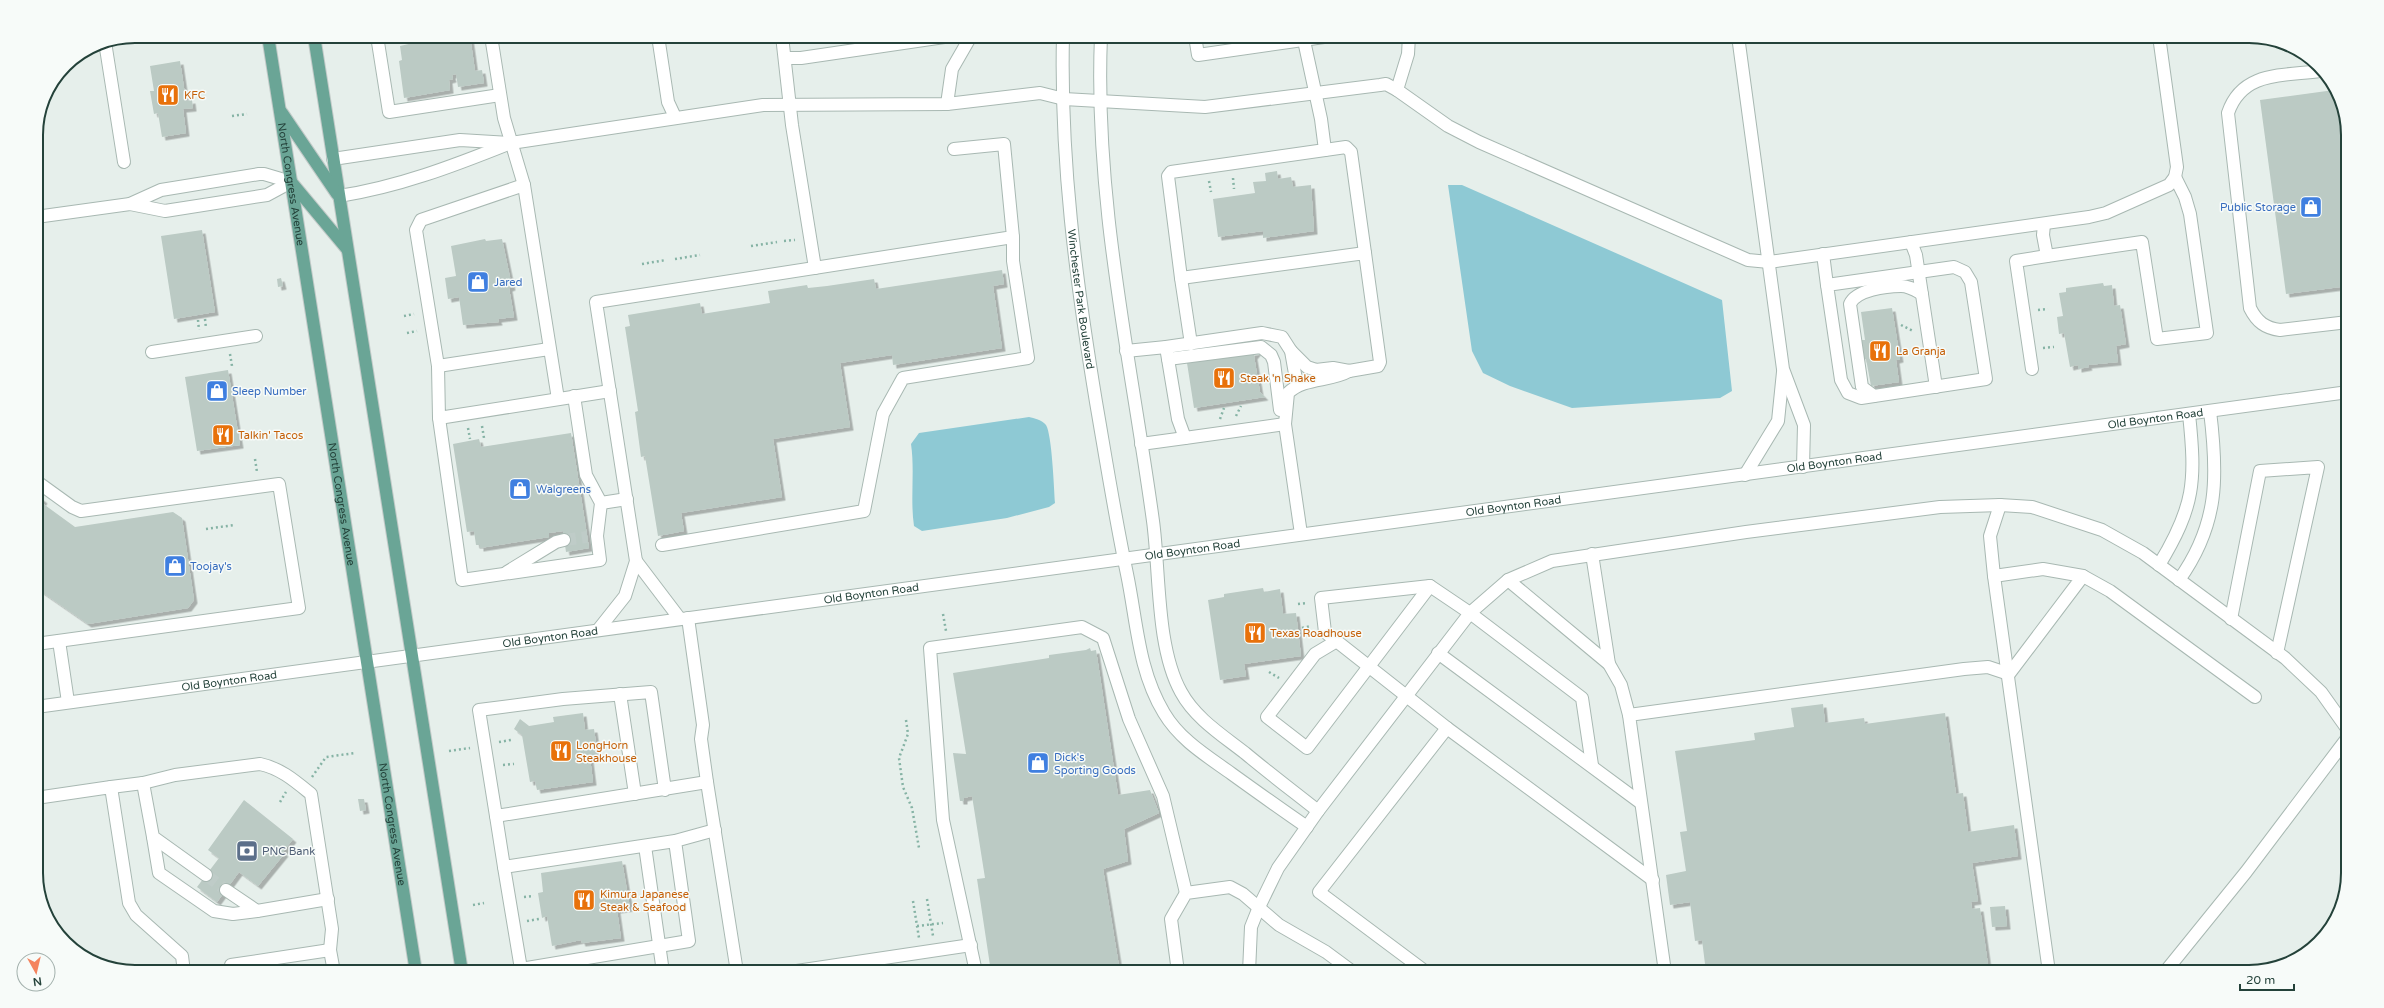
<svg xmlns="http://www.w3.org/2000/svg" width="2384" height="1008" viewBox="0 0 2384 1008" font-family="'Varela Round',sans-serif">
	<defs>
		<filter id="shadow"><feDropShadow dx="3.5" dy="3.5" stdDeviation="0" flood-color="#0004"/></filter>
	</defs>
	<rect width="100%" height="100%" fill="#e6efeb"/>
	<path fill="#8ec9d4" d="M1448 185H1462L1722 300 1732 391 1720 398 1572 408 1510 386 1483 373 1472 351Z
		M1029 417C1034 418 1042 420 1046 425 1052 435 1054 488 1055 503L1049 507 1007 518 922 531 914 526C910 499 915 471 911 444L919 433Z
		M2348 573V666L2345 663 2344 590Z"/>
	<path fill="#bbcac4" filter="url(#shadow)" d="M412 36H470L475 71 482 70 484 83 458 87 456 74 452 75 453 79 449 80 450 90 404 98 399 61 402 60 400 46 413 43Z
		M180 61 186 101 192 100 193 108 183 109 186 133 162 137 158 113 154 114 150 91H154L150 66Z
		M2334 90 2348 129V286L2286 294 2260 100Z
		M1277 171 1278 179 1291 177 1293 187 1311 185 1314 231 1263 238V231L1218 237 1213 199 1255 193 1253 182 1266 181 1265 173Z
		M202 230 215 312 174 319 161 236Z
		M485 239 486 241 502 239 512 287 509 288 514 317 498 319 499 322 463 325 459 297 448 299 445 278 456 276 451 246Z
		M1002 270 1004 284 993 286 1002 348 893 365 892 355 840 363 850 427 773 439 782 497 681 513 684 531 658 536 645 456 641 457 635 412 638 411 625 327 630 326 628 315 700 303 702 314 770 303 768 291 807 285 808 288 827 286 874 279 876 289Z
		M281 278 283 286 278 287 277 279Z
		M2103 283 2104 286 2112 285 2114 306 2120 305 2126 344 2116 346 2118 362 2088 365 2089 367 2078 369V365L2070 367 2064 333 2059 334 2057 317 2063 316 2059 293 2066 292V288Z
		M1892 308 1900 359 1896 360 1899 382 1871 386 1866 359H1863L1860 340H1865L1861 312Z
		M1258 351 1254 356 1260 392 1265 397 1194 408 1187 363Z
		M228 370 240 445 197 451 185 377Z
		M571 433 589 548 566 552 563 531 549 533V537L480 548V545H476L474 531 467 532 453 444 479 439 481 447Z
		M36 494 44 500 42 503 75 527 173 512 182 518 194 600 188 608 88 624 36 588Z
		M1263 588 1264 592 1280 589 1283 614 1296 613 1301 656 1244 664 1246 676 1220 680 1208 600 1224 597V594Z
		M1090 648 1091 651 1096 650 1118 795 1150 790 1159 813 1124 829 1128 861 1103 869 1120 972H991L977 879 985 878 972 796 964 798V801H960L953 753 966 754 953 673 1049 658V655L1086 650Z
		M1823 704 1825 723 1864 718 1865 724 1945 713 1956 794 1963 793 1968 832 2014 825 2018 856 1972 863 1978 901 1971 902 1972 909 1980 908 1989 972H1706L1702 940 1695 941 1690 902 1670 905 1666 875 1686 871 1680 832 1687 831 1675 751 1755 740 1754 733 1794 727 1791 708Z
		M583 713 585 730 594 729 598 757 590 758 593 782 537 790 535 781 530 782 522 735 514 729 520 719 529 726 554 722 553 717Z
		M358 799H364L366 810 360 811Z
		M244 800 293 839 283 852 285 853 258 886 239 872 217 902 197 887 219 858 208 850Z
		M622 861 630 908 617 910 621 938 582 943 581 940 552 946 547 916 542 918 538 893 543 892 541 873Z
		M2005 906 2007 926 1992 927 1990 907Z
		M304 968V972H287V971Z"/>
	<g fill="none" stroke-linecap="round" stroke-linejoin="round">
		<path stroke="#bfccc8" stroke-width="12" stroke-dasharray="12 6" stroke-linecap="butt" d="M564 540 587 537
			M206 875 226 890"/>
		<g stroke="#a8b8b2" stroke-width="14">
			<g id="minor">
				<path d="M377 36 389 112 500 95"/>
				<path d="M491 36 504 118 524 185 558 399"/>
				<path d="M658 36 668 102 675 117"/>
				<path d="M782 36 792 125 815 268"/>
				<path id="s1" d="M1063 36C1060 159 1076 281 1096 402 1106 460 1115 517 1127 574 1137 622 1138 670 1164 713 1180 740 1207 756 1232 774 1257 792 1282 810 1307 827"/>
				<path d="M1101 36C1094 200 1131 360 1153 521 1160 572 1156 647 1181 692 1195 718 1222 735 1245 753 1269 773 1294 792 1318 811"/>
				<path d="M1195 36 1198 55 1331 36"/>
				<path d="M1409 36 1408 54 1397 90 1448 126 1479 142 1748 260 1769 262 2089 217 2106 213 2169 185 2175 177 2177 167 2159 36"/>
				<path d="M1738 36 1783 369 1804 425 1803 467"/>
				<path d="M105 42 124 162"/>
				<path d="M785 58H801L951 36"/>
				<path d="M2320 71C2283 76 2242 71 2228 113L2250 308C2257 322 2265 328 2280 330L2348 322"/>
				<path d="M947 104 952 69 971 36"/>
				<path d="M1325 150 1346 147 1351 152 1365 253"/>
				<path d="M333 159 460 140 511 143 763 105 947 104 1040 93 1064 99 1205 107 1380 85 1386 84 1397 90"/>
				<path d="M524 185 421 220 416 230 438 366 439 418 610 391"/>
				<path d="M339 196C398 187 453 166 508 144"/>
				<path d="M130 204 165 211 267 195 291 182"/>
				<path d="M36 217 130 204 161 190 259 174H264L291 182"/>
				<path d="M1911 242 1916 255 1936 387"/>
				<path d="M1823 254 1827 285"/>
				<path d="M2047 256 2142 242 2157 339 2207 333 2190 214 2185 197 2175 177"/>
				<path d="M1954 267 1965 272 1971 282 1986 379 1861 398 1848 393 1841 380 1827 285Z"/>
				<path d="M1181 278 1191 344"/>
				<path d="M1166 347 1178 419 1185 438 1285 424"/>
				<path d="M1126 351 1166 347 1262 333 1282 337 1291 351 1297 385"/>
				<path d="M1291 351 1307 367 1316 370 1333 368 1349 371 1378 366 1380 362 1365 253 1181 278 1168 176 1171 172 1325 150 1321 119 1303 36"/>
				<path d="M152 352 256 336"/>
				<path d="M1168 359 1261 347 1271 355 1274 362 1280 410"/>
				<path d="M438 366 549 349"/>
				<path d="M2032 369 2016 261 2047 256 2043 235 2044 224"/>
				<path d="M1874 396 1862 387 1850 304C1856 290 1886 286 1901 286 1909 286 1915 290 1922 294"/>
				<path d="M439 418 462 580 600 560 597 536 601 503 586 475 574 396"/>
				<path d="M1141 444 1185 438"/>
				<path d="M1745 475 1778 421 1783 372"/>
				<path d="M36 481 72 507 81 511 279 484 299 608 36 644"/>
				<path d="M601 503 627 499"/>
				<path d="M2000 505 1990 536 1994 576 2049 972"/>
				<path d="M1301 534 1285 424 1288 393C1304 377 1330 382 1349 371"/>
				<path d="M662 545 864 511 883 414 903 378 1028 358 1013 261V237"/>
				<path d="M1592 554 1609 664"/>
				<path d="M636 561 680 619"/>
				<path d="M2159 565C2195 506 2196 481 2189 414"/>
				<path d="M507 572 556 542 564 540"/>
				<path d="M2083 576 2110 591 2255 697"/>
				<path d="M1508 580 1609 664 1621 685 1629 715"/>
				<path d="M2179 580C2219 524 2218 476 2210 411"/>
				<path d="M688 618 703 725 701 739 707 782 737 972"/>
				<path d="M2231 619 2260 471 2318 467 2277 653"/>
				<path d="M598 630 625 596 636 561 596 302 1013 237 1004 144 954 149"/>
				<path d="M59 641 68 702"/>
				<path d="M1335 642 1315 654 1267 717 1307 748 1430 586"/>
				<path d="M1438 653 1641 803"/>
				<path d="M620 694 635 794"/>
				<path id="s2" d="M36 707 2348 392"/>
				<path d="M1447 728 1325 632 1321 598 1430 586 1470 613 1582 698 1592 765"/>
				<path d="M143 783 153 837 206 875"/>
				<path d="M111 787 143 783 175 775 260 764C280 768 295 781 311 794L332 929 330 950 334 972"/>
				<path d="M665 790 651 692 563 699 479 710 496 816 707 782"/>
				<path d="M36 798 111 787 129 903 136 915 182 956 184 972"/>
				<path d="M496 816 504 867"/>
				<path d="M153 837 159 873 214 911 233 914 257 911"/>
				<path d="M675 841 689 941 521 969 504 867 675 841 715 830"/>
				<path d="M645 846 663 972"/>
				<path d="M226 890 257 911 328 899"/>
				<path d="M232 972 231 965 330 950"/>
				<path d="M790 972 971 945"/>
				<path d="M976 972 943 820 930 648 1082 627 1103 638 1129 719 1163 796 1186 893"/>
				<path d="M1178 972 1171 919 1186 893 1230 887 1243 894 1279 925 1326 952 1353 972"/>
				<path d="M1249 972 1251 927 1259 907 1278 868 1318 811 1470 613 1508 580 1552 561 1746 532 1940 507 2000 505 2032 507 2102 530 2143 553 2285 658 2321 692 2348 730"/>
				<path d="M1426 972 1319 892 1447 728 1653 880"/>
				<path d="M1665 972 1629 715 1964 669 1988 667 2009 674 2083 576 2043 569 1994 576"/>
				<path d="M2165 972 2246 872 2348 737"/>
			</g>
		</g>
		<g stroke="#c2cac8" stroke-width="14">
			<g id="major">
				<path id="s3" d="M268 36 416 972"/>
				<path d="M314 36 462 972"/>
				<path d="M282 113 337 194"/>
				<path d="M292 183 347 249"/>
			</g>
		</g>
		<path stroke="#86b3a5" stroke-width="2.5" stroke-dasharray="2 3" stroke-linecap="butt" d="M232 116 247 114
			M1233 178 1234 189
			M1209 181 1211 192
			M784 241 795 240
			M751 246 777 242
			M675 259 700 255
			M642 264 666 260
			M2038 310 2048 309
			M404 316 414 314
			M205 319 206 328
			M198 320 199 330
			M1901 325 1913 331
			M407 333 417 331
			M2043 348 2054 347
			M230 354 232 366
			M1236 416 1241 406
			M1220 419 1224 408
			M482 426 484 438
			M468 428 470 439
			M36 452H37
			M255 459 257 472
			M206 529 234 525
			M1298 604 1307 603
			M943 614 946 631
			M1302 628 1311 626
			M1269 672 1279 678
			M906 720 908 734 899 758 903 787 912 808 919 848
			M499 742 511 740
			M449 751 470 748
			M503 765 514 764
			M312 777 326 757 355 753
			M280 802 286 792
			M524 897 534 896
			M927 899 933 936
			M913 901 919 938
			M473 905 484 903
			M527 921 539 919
			M917 926 943 923"/>
		<use href="#minor" stroke="#fff" stroke-width="12"/>
		<use href="#major" stroke="#6aa596" stroke-width="12"/>
	</g>
	<defs>
		<g id="restaurant-square" transform="scale(1.15)"><rect x="-9" y="-9" width="18" height="18" rx="4" fill="#e8710a" stroke="#f7fbf9"/><path d="M-5-6h1v4h1v-4h1v4h1v-4h1v5L-1.5 .5V6h-2V.5L-5-1ZM5-6V6H3V1.5H1.5Q1.5-4 5-6Z" fill="#fff"/></g>
		<g id="shop-square" transform="scale(1.15)"><rect x="-9" y="-9" width="18" height="18" rx="4" fill="#3f7fe0" stroke="#f7fbf9"/><path d="M-5-2.5h2.3a2.7 3.5 0 0 1 5.4 0H5L5.5 6h-11ZM-1.5-2.5h3a1.5 2.3 0 0 0-3 0Z" fill="#fff"/></g>
		<g id="bank-square" transform="scale(1.15)"><rect x="-9" y="-9" width="18" height="18" rx="4" fill="#5c6f8a" stroke="#f7fbf9"/><path d="M-6-4H6V4H-6ZM0-2.3a2.3 2.3 0 1 0 0 4.6a2.3 2.3 0 1 0 0-4.6Z" fill="#fff"/></g>
	</defs>
	<g fill-rule="evenodd">
		<use href="#restaurant-square" x="168" y="95"/>
		<use href="#shop-square" x="2311" y="207"/>
		<use href="#shop-square" x="478" y="282"/>
		<use href="#restaurant-square" x="1880" y="351"/>
		<use href="#restaurant-square" x="1224" y="378"/>
		<use href="#shop-square" x="217" y="391"/>
		<use href="#restaurant-square" x="223" y="435"/>
		<use href="#shop-square" x="520" y="489"/>
		<use href="#shop-square" x="175" y="566"/>
		<use href="#restaurant-square" x="1255" y="633"/>
		<use href="#restaurant-square" x="561" y="751"/>
		<use href="#shop-square" x="1038" y="763"/>
		<use href="#bank-square" x="247" y="851"/>
		<use href="#restaurant-square" x="584" y="900"/>
	</g>
	<g text-anchor="middle" dominant-baseline="central" stroke-width="3" stroke-linejoin="round" paint-order="stroke">
		<g font-size="11" fill="#c56008" stroke="#f7fbf9" text-anchor="start">
			<text x="184" y="95">KFC</text>
			<text x="1896" y="351">La Granja</text>
			<text x="1240" y="378">Steak 'n Shake</text>
			<text x="238" y="435">Talkin' Tacos</text>
			<text x="1270" y="633">Texas Roadhouse</text>
			<text x="576" y="745">LongHorn<tspan x="576" dy="13">Steakhouse</tspan></text>
			<text x="600" y="894">Kimura Japanese<tspan x="600" dy="13">Steak &amp; Seafood</tspan></text>
		</g>
		<g font-size="11" fill="#24423a" stroke="#f7fbf9">
			<text stroke="none"><textPath href="#s3" startOffset="150">North Congress Avenue</textPath></text>
			<text stroke="none"><textPath href="#s1" startOffset="264">Winchester Park Boulevard</textPath></text>
			<text stroke="none"><textPath href="#s2" startOffset="2139">Old Boynton Road</textPath></text>
			<text stroke="none"><textPath href="#s2" startOffset="1815">Old Boynton Road</textPath></text>
			<text stroke="none"><textPath href="#s3" startOffset="474">North Congress Avenue</textPath></text>
			<text stroke="none"><textPath href="#s2" startOffset="1491">Old Boynton Road</textPath></text>
			<text stroke="none"><textPath href="#s2" startOffset="1167">Old Boynton Road</textPath></text>
			<text stroke="none"><textPath href="#s2" startOffset="843">Old Boynton Road</textPath></text>
			<text stroke="none"><textPath href="#s2" startOffset="519">Old Boynton Road</textPath></text>
			<text stroke="none"><textPath href="#s2" startOffset="195">Old Boynton Road</textPath></text>
			<text stroke="none"><textPath href="#s3" startOffset="798">North Congress Avenue</textPath></text>
		</g>
		<g font-size="11" fill="#366cbe" stroke="#f7fbf9" text-anchor="start">
			<text x="2296" y="207" text-anchor="end">Public Storage</text>
			<text x="494" y="282">Jared</text>
			<text x="232" y="391">Sleep Number</text>
			<text x="536" y="489">Walgreens</text>
			<text x="190" y="566">Toojay's</text>
			<text x="1054" y="757">Dick's<tspan x="1054" dy="13">Sporting Goods</tspan></text>
		</g>
		<g font-size="11" fill="#4e5e75" stroke="#f7fbf9" text-anchor="start">
			<text x="262" y="851">PNC Bank</text>
		</g>
	</g>
	<path d="M0 0H2384V1008H0ZM135 43H2249A92 92 0 0 1 2341 135V873A92 92 0 0 1 2249 965H135A92 92 0 0 1 43 873V135A92 92 0 0 1 135 43Z" fill="#f7fbf9" fill-rule="evenodd"/>
	<path fill="none" stroke="#24423a" stroke-width="2" d="M135 43H2249A92 92 0 0 1 2341 135V873A92 92 0 0 1 2249 965H135A92 92 0 0 1 43 873V135A92 92 0 0 1 135 43Z"/>
	<g transform="translate(36 972) rotate(172)"><circle r="19" fill="#f7fbf9" stroke="#a3b1ad"/>
	<path d="M0-3L7 15L0 10L-7 15Z" fill="#f4845f"/>
	<text y="-6" font-size="11" font-weight="bold" text-anchor="middle" fill="#24423a">N</text>
	</g>
	<path d="M2240 984v6h54v-6" fill="none" stroke="#24423a" stroke-width="2"/>
	<text x="2246" y="984" font-size="12" fill="#24423a" stroke="#f7fbf9" stroke-width="3" paint-order="stroke">20 m</text>
</svg>
